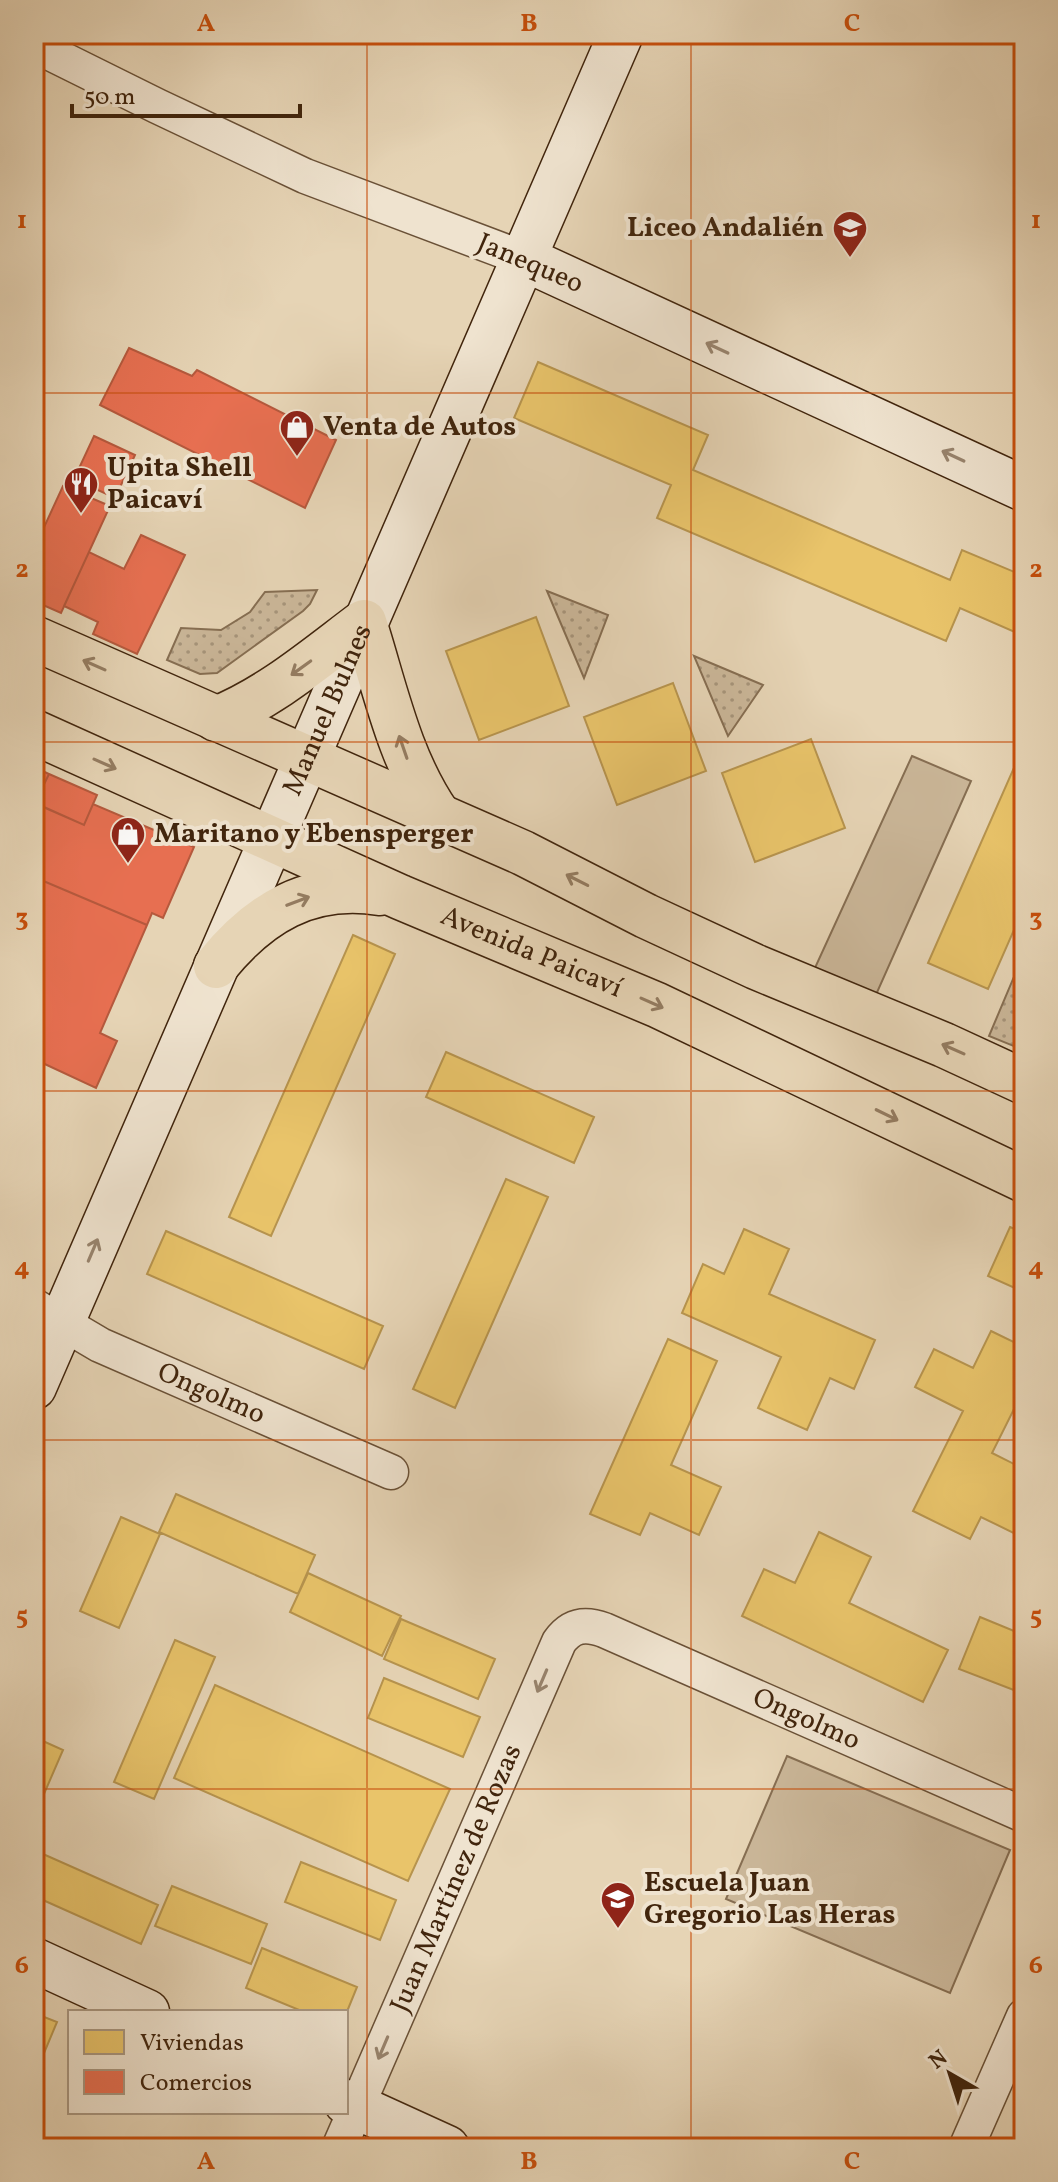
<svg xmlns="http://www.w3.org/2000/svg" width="1058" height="2182" viewBox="0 0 1058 2182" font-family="Vollkorn,serif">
	<defs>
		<pattern id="grass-dots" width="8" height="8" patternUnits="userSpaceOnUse" patternTransform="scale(2)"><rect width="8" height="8" fill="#cab698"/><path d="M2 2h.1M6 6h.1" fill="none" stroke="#a6947a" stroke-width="1.8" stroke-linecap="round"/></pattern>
	</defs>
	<rect width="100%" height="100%" fill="#e6d4b5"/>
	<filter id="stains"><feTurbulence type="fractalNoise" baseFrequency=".0025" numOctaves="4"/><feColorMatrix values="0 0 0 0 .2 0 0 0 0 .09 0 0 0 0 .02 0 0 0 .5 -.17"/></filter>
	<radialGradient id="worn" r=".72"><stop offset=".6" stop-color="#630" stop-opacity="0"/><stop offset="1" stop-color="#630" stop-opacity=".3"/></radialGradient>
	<path fill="url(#grass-dots)" stroke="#866e52" stroke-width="2" d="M317 590 310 604 303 611 217 673 200 674 167 660 181 628 221 630 250 612 265 592Z
		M547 591 608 615 584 678Z
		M694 656 763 685 728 736Z
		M1024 953V1043L1021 1049 989 1036Z"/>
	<path fill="#cab698" stroke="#866e52" stroke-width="2" d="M912 756 971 781 875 997 814 970Z
		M787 1756 1010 1850 950 1993 726 1899Z"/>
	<path fill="#e9c46a" stroke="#b7944e" stroke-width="2" d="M538 362 708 435 693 470 950 580 962 550 1024 576V636L960 608 946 641 657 518 671 485 514 418Z
		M536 617 569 706 479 740 446 651Z
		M673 683 706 771 617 805 584 717Z
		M811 739 845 828 755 862 722 773Z
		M1024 745V907L988 989 928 963Z
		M353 935 395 954 271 1236 229 1217Z
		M446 1052 594 1117 574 1163 426 1097Z
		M506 1179 548 1197 455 1408 413 1389Z
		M1010 1227 1024 1233V1292L988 1276Z
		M744 1229 789 1249 769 1294 875 1340 854 1389 830 1378 807 1430 758 1408 781 1357 682 1313 703 1264 724 1274Z
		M166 1231 383 1326 364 1369 147 1274Z
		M991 1331 1024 1347V1389L992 1453 1024 1469V1528L1020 1536 981 1517 970 1539 913 1511 963 1411 915 1387 934 1349 973 1368Z
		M668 1339 717 1361 671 1465 721 1487 699 1535 650 1513 640 1535 590 1514Z
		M176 1494 315 1555 298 1594 159 1532Z
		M121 1517 160 1534 119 1628 80 1611Z
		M819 1532 871 1557 849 1603 948 1650 923 1702 742 1616 764 1569 795 1583Z
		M308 1573 401 1616 382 1656 290 1612Z
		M980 1617 1024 1635V1694L959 1669Z
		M401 1619 495 1659 478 1699 384 1659Z
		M175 1640 215 1657 154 1799 114 1782Z
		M384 1678 480 1717 463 1757 368 1718Z
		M215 1685 450 1789 408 1881 174 1778Z
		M34 1737 63 1750 34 1817Z
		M34 1850 158 1905 141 1944 34 1896Z
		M301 1862 396 1900 380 1940 285 1902Z
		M172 1886 267 1924 251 1964 155 1926Z
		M262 1948 357 1987 346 2014V2012H304L246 1988Z
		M34 2013 57 2022 34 2077Z"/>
	<path fill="#e76f51" stroke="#b5593d" stroke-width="2" d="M129 348 192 376 197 370 336 440 305 508 100 405Z
		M94 436 135 455 115 498 74 479Z
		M63 486 110 506 61 613 34 601V549Z
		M141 535 185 555 137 654 93 634 98 622 64 606 89 552 124 569Z
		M34 767 49 774 35 803H34Z
		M49 774 97 795 84 825 35 803Z
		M34 803 84 825 93 804 194 847 163 918 152 913 147 925 34 877Z
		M34 877 147 925 100 1033 117 1041 96 1088 34 1059Z"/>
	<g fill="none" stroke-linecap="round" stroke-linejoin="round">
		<g stroke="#6a5137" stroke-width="37">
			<g id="street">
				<path d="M34 45 157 106 305 176 525 259"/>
				<path id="s1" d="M34 1306 100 1345 391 1472"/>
				<path id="s2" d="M339 2148 559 1642C571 1625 585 1623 604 1630L1024 1815"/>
				<path d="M966 2148 1024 2016"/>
			</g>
		</g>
		<g stroke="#41250d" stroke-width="47">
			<g id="secondary">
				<path d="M525 259 1024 489"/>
				<path id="s3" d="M34 1387 621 34"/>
				<path d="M34 1960 147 2012"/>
				<path d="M346 2102 447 2148"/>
			</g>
		</g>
		<g stroke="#41250d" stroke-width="47">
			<g id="primary">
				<path d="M34 638 523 853 646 916 756 967 944 1045 1024 1082"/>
				<path d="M216 719C271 697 317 657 364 622 385 688 399 759 439 816"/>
				<path id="s4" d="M34 732 400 897 657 1005 1024 1180"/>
				<path d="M216 966C259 913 309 882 380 893"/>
			</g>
		</g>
		<use href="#street" stroke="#efe3cf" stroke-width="34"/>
		<use href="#secondary" stroke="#efe3cf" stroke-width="44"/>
		<use href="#primary" stroke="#e6d4b5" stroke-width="44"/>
	</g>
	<defs><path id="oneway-shaft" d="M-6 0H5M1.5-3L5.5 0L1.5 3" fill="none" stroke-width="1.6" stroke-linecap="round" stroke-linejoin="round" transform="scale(2)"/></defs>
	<g stroke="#98846e">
		<use href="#oneway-shaft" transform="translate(717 348) rotate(-155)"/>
		<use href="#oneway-shaft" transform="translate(953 456) rotate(-155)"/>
		<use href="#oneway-shaft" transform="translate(93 1250) rotate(-67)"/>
		<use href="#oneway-shaft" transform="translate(542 1681) rotate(113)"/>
		<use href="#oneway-shaft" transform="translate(383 2048) rotate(113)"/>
	</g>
	<g stroke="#947c61">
		<use href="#oneway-shaft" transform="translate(94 665) rotate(-156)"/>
		<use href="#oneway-shaft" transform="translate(301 668) rotate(144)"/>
		<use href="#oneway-shaft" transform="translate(403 747) rotate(-109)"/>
		<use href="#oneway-shaft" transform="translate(105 764) rotate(24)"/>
		<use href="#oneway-shaft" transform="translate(577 880) rotate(-153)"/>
		<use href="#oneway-shaft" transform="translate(298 901) rotate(-21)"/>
		<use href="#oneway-shaft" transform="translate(652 1003) rotate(24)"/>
		<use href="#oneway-shaft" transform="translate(953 1049) rotate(-156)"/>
		<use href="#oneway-shaft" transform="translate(887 1115) rotate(26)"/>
	</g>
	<path fill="none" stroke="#c74f0c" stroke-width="2" stroke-opacity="0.55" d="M367 34V2148M691 34V2148M34 393H1024M34 742H1024M34 1091H1024M34 1440H1024M34 1789H1024"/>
	<defs>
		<g id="school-pin" transform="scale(1.8)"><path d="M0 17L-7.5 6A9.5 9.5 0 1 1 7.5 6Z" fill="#8f2418" stroke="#efe3cf"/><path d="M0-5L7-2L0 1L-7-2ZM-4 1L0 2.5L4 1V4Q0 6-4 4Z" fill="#fff"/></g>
		<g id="shop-pin" transform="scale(1.8)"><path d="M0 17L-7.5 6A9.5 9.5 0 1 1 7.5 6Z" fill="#8f2418" stroke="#efe3cf"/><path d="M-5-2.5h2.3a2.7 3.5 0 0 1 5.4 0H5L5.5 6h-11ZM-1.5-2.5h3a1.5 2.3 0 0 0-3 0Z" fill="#fff"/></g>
		<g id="restaurant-pin" transform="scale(1.8)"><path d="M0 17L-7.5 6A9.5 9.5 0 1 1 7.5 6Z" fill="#8f2418" stroke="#efe3cf"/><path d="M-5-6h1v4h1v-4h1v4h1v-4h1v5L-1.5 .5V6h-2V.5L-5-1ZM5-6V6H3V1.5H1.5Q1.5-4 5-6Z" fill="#fff"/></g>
	</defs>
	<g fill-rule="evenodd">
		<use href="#school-pin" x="850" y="228"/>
		<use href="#shop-pin" x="297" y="427"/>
		<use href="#restaurant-pin" x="81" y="484"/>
		<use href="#shop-pin" x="128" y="834"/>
		<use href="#school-pin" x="618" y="1899"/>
	</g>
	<g text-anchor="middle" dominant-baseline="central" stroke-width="8" stroke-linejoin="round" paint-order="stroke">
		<g font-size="28" font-weight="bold" fill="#41250d" stroke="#efe3cf" text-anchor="start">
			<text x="824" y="228" text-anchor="end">Liceo Andalién</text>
			<text x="323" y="427">Venta de Autos</text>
			<text x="107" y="468">Upita Shell<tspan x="107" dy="32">Paicaví</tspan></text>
			<text x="154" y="834">Maritano y Ebensperger</text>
			<text x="644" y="1883">Escuela Juan<tspan x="644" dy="32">Gregorio Las Heras</tspan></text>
		</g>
		<g font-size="28" fill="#41250d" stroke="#efe3cf">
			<text transform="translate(530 264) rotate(23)">Janequeo</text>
			<text stroke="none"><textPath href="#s3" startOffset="738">Manuel Bulnes</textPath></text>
			<text stroke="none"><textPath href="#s4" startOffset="544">Avenida Paicaví</textPath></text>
			<text stroke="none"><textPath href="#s1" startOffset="198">Ongolmo</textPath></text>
			<text stroke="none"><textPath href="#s2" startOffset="824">Ongolmo</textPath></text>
			<text stroke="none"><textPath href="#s2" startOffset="294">Juan Martínez de Rozas</textPath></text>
		</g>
	</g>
	<rect width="1058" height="2182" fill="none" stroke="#e6d4b5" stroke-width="88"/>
	<rect x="68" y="2010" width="280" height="104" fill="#efe3cf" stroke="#a99781" stroke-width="2"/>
	<rect x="84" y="2030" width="40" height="24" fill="#e9c46a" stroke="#a99781" stroke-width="2"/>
	<text x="140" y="2050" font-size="24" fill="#41250d">Viviendas</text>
	<rect x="84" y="2070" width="40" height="24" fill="#e76f51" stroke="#a99781" stroke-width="2"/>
	<text x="140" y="2090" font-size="24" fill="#41250d">Comercios</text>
	<g transform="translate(950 2074) rotate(321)" stroke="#efe3cf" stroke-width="6" paint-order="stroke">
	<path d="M0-6L14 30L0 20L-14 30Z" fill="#41250d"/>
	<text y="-12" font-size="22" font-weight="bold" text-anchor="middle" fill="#41250d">N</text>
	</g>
	<path d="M72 104v12h228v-12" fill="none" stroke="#41250d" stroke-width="4"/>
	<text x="84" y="104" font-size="24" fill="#41250d" stroke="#efe3cf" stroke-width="6" paint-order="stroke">50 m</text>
	<rect x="44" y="44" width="970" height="2094" fill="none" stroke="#c74f0c" stroke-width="3"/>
	<g font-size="26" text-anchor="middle" font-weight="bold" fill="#c74f0c">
		<text x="206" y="31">A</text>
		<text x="529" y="31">B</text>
		<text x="852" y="31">C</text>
		<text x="22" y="228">1</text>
		<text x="1036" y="228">1</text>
		<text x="22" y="577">2</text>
		<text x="1036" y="577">2</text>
		<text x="22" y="926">3</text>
		<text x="1036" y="926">3</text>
		<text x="22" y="1275">4</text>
		<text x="1036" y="1275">4</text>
		<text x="22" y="1624">5</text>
		<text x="1036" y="1624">5</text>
		<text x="22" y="1973">6</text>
		<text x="1036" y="1973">6</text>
		<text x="206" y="2169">A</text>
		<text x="529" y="2169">B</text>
		<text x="852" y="2169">C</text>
	</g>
	<rect width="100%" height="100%" filter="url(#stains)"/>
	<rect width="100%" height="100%" fill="url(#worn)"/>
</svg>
